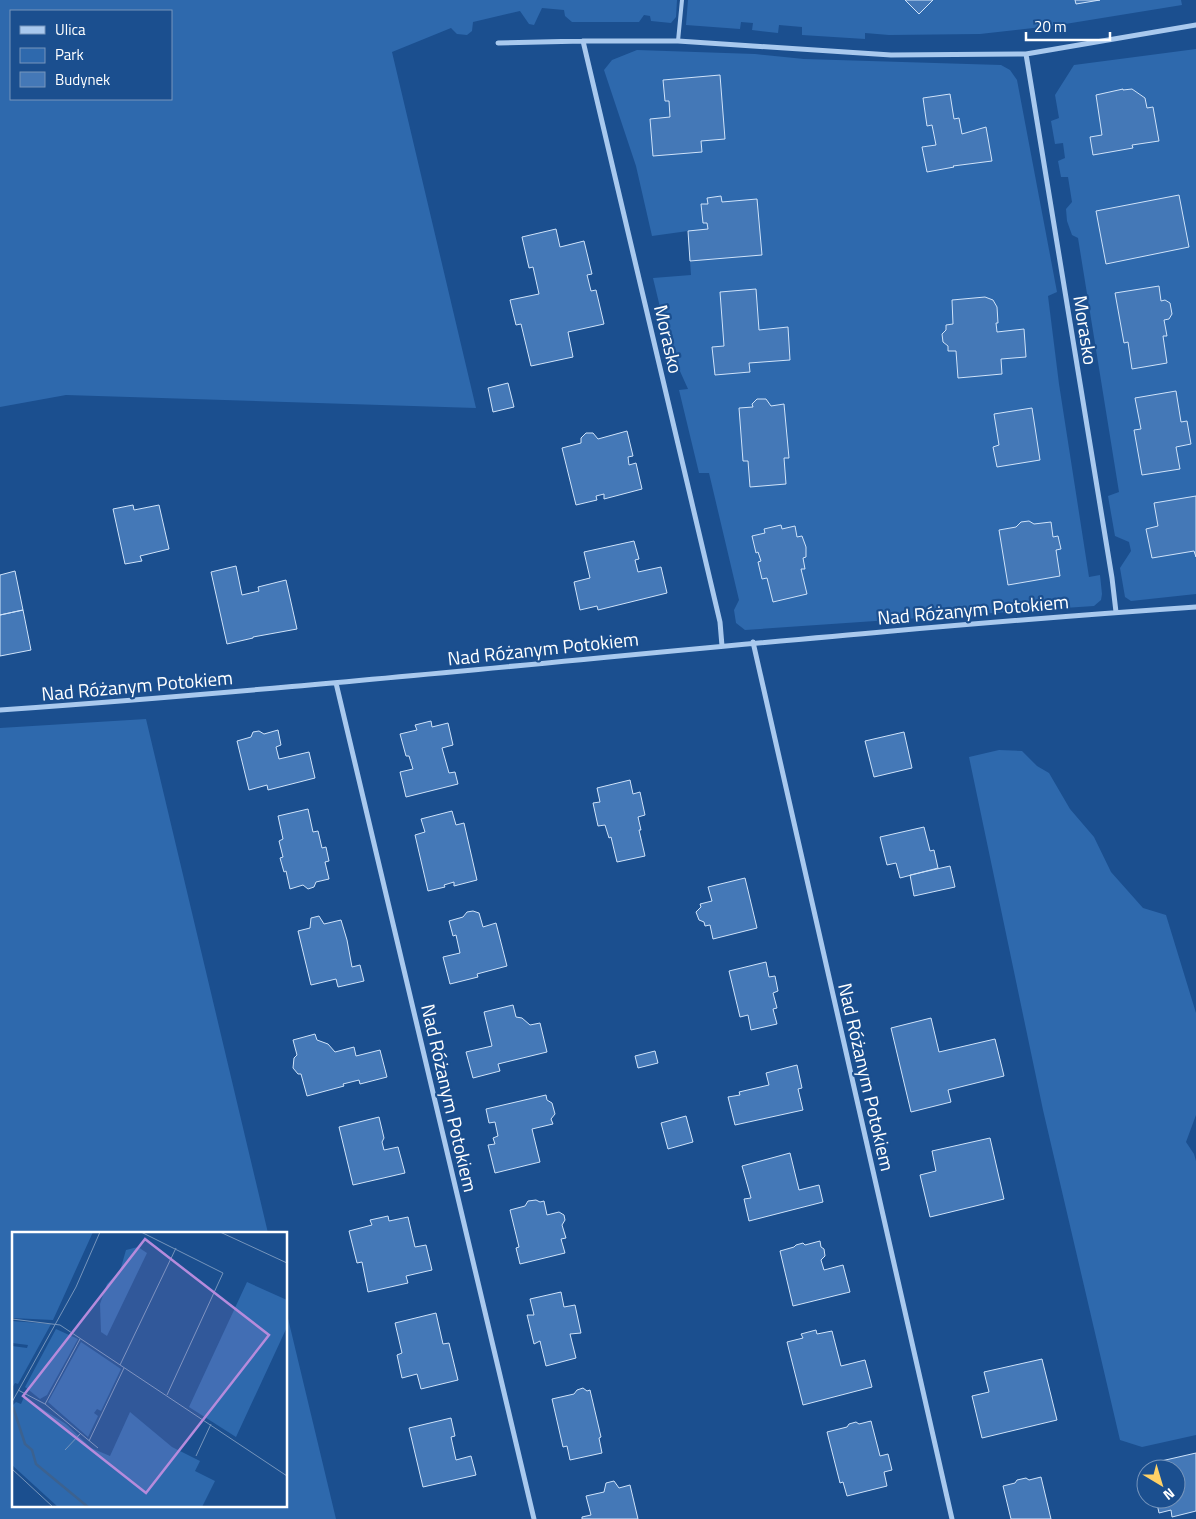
<svg xmlns="http://www.w3.org/2000/svg" width="1196" height="1519" viewBox="0 0 1196 1519" font-family="'Titillium Web',sans-serif">
	<rect width="100%" height="100%" fill="#1b4f8f"/>
	<path fill="#2e69ad" fill-rule="evenodd" d="M0 0H677L676 17 671 23 651 21 650 16 644 15 639 22H572L565 16 564 10 542 8 534 25 529 24 520 11 473 22 472 31 467 35 457 34 451 28 392 52 476 408 66 395 0 407ZM11 11H171V99H11Z
		M688 0H1181L1182 5 1059 25 980 34 889 35 865 33V39L802 35V27L779 25 778 33 752 30 753 23 741 22 740 29 686 25Z
		M1196 49V594L1131 601 1125 597 1120 568 1131 551 1129 542 1115 536 1108 496 1119 492 1078 238 1072 235 1067 221 1066 209 1072 202 1068 177H1061L1058 161 1065 158 1063 143 1055 144 1051 121 1059 118 1055 95 1074 65Z
		M637 50 755 54 804 59 1001 65 1010 70 1017 80 1057 292 1048 296 1059 384 1089 577 1100 575 1102 594 1101 600 1094 606 745 630 736 623 734 610 739 600 709 473H699L679 390 688 389 670 349 653 278 691 275 688 231 652 236 636 166 604 70 612 60Z
		M146 719 268 1233H14V1505H286V1310L336 1519H0V728Z
		M999 750 1022 751 1037 766 1049 773 1070 809 1094 837 1111 872 1143 908 1166 915 1196 1013V1115L1186 1142 1194 1154 1196 1161V1435L1142 1447 1120 1440 1043 1110 969 757Z"/>
	<path fill="#4478b7" stroke="#cfe3fa" d="M905 0H933L919 14Z
		M1075 0H1100L1076 4Z
		M720 75 725 139 701 141 702 152 653 156 650 119 670 117 669 101H665L663 80Z
		M1123 89V90L1132 89 1145 98 1147 108 1153 107 1159 141 1132 145 1133 148 1093 155 1090 137 1102 135 1096 95Z
		M950 94 954 119 959 118 962 134 986 127 992 161 953 166 954 167 927 172 922 147 936 145 932 125 927 126 923 98Z
		M1179 195 1189 247 1106 264 1096 211Z
		M721 196 722 202 757 199 762 255 690 261 688 231 708 229 707 223H703L701 204H708L707 198Z
		M556 229 560 247 584 241 592 274 587 275 591 291 596 290 604 324 568 332 573 357 531 366 521 324 516 325 510 300 539 294 533 267 529 268 522 237Z
		M1159 286 1161 301 1165 300 1170 303 1172 314 1169 319 1164 320 1167 336H1163L1167 363 1132 369 1128 342 1124 343 1115 293Z
		M756 289 759 330 788 327 790 360 749 363 750 372 715 375 712 347 724 346 720 292Z
		M985 297 993 300 997 307 998 323H996L997 332 1024 329 1026 357 1001 359 1002 374 958 378 956 351H948V346L943 342 942 334 946 330V325L953 324 952 300Z
		M508 383 514 407 493 412 488 388Z
		M1176 391 1181 422 1187 421 1191 444 1176 447 1180 469 1142 475 1134 430 1141 429 1135 398Z
		M757 399H766L771 406 784 404 789 458H784L786 484 750 487 748 461H743L739 408 753 407 752 404Z
		M1032 408 1040 460 997 467 993 447 999 445 994 414Z
		M627 431 633 456 628 457 629 465 636 463 642 489 604 499V494L596 496 597 500 576 505 562 448 581 443V438L586 433H593L598 439Z
		M1196 496V557L1194 551 1152 558 1146 529 1158 526 1154 503Z
		M133 505 134 510 159 505 169 549 140 556 142 561 125 564 113 509Z
		M1029 521 1034 524 1051 522 1053 537 1058 536 1061 549 1056 550 1060 576 1008 585 999 530 1016 527 1021 522Z
		M781 525 782 529 795 526 797 537 802 536 806 547V557L803 558 805 569H801L807 594 773 602 767 578 762 579 758 562 761 561 758 552 756 553 752 536 765 533 764 529Z
		M634 541 639 559 635 560 638 572 661 567 667 593 598 610 597 606 580 610 574 582 590 578 584 552Z
		M236 566 242 595 259 591 258 587 286 580 297 629 253 637V638L227 644 211 572Z
		M15 571 23 610 0 615V575Z
		M23 610 31 650 0 656V615Z
		M431 721 432 727 448 723 453 745 442 748 449 773 455 772 458 784 406 797 400 772 413 769 409 756H406L400 734 417 730 415 725Z
		M278 730 281 745 276 747 279 759 309 752 315 778 268 790 267 785 249 790 237 741 251 737 253 732 259 731 264 734Z
		M904 732 912 768 874 777 865 741Z
		M630 780 633 794 640 792 645 815 638 817 641 830H639L645 856 617 862 611 837 609 838 605 825 598 826 593 803 600 802 597 788Z
		M308 809 313 832 318 831 322 848 326 847 329 861 325 862 329 879 316 882 314 887 308 889 303 885 290 889 286 871 284 872 280 858 283 857 279 841 283 839 278 816Z
		M452 811 456 825 464 823 477 880 454 886V882L444 885 445 887 428 891 415 835 425 832 421 819Z
		M924 827 930 851 934 850 938 868 900 878 896 863 887 865 880 837Z
		M950 866 955 887 914 896 910 875Z
		M745 878 757 928 713 939 710 925 705 926 704 922 699 920 696 912 701 907 700 904 712 901 708 887Z
		M473 911 479 913 483 927 496 923 507 966 477 974 478 977 450 984 443 957 460 953 456 935 453 936 449 921 463 917 467 912Z
		M319 916 324 924 341 920 347 940 352 967 360 965 364 981 338 987 336 979 311 985 298 931 310 928 311 918Z
		M766 962 769 977 775 976 778 991 773 993 777 1008 773 1009 777 1024 751 1030 748 1015 740 1017 729 971Z
		M513 1005 516 1017 522 1018 530 1025 540 1023 547 1052 498 1064 500 1071 473 1078 466 1052 492 1046 484 1012Z
		M931 1018 939 1052 995 1039 1004 1076 948 1090 951 1102 911 1112 891 1028Z
		M315 1034 317 1040 328 1044 335 1052 354 1047 356 1056 380 1050 387 1077 360 1084 359 1080 343 1084 344 1086 307 1096 301 1074H298L293 1068 294 1058 297 1055 293 1040Z
		M655 1051 658 1063 638 1068 635 1056Z
		M797 1065 802 1088 798 1089 803 1110 735 1125 728 1097 740 1095 739 1092 769 1085 766 1073Z
		M546 1095 547 1100 552 1103 555 1114 551 1119 553 1124 532 1129 540 1162 495 1173 488 1145 495 1144 493 1138 498 1136 495 1122 489 1123 486 1109Z
		M686 1116 693 1142 668 1149 661 1123Z
		M379 1117 384 1138 382 1142 384 1150 398 1147 405 1173 353 1185 339 1127Z
		M990 1138 1004 1199 930 1217 920 1175 936 1171 932 1151Z
		M790 1153 799 1190 819 1185 823 1202 749 1221 744 1199 751 1198 742 1166Z
		M536 1200 540 1202 544 1201 547 1215 559 1212 564 1215 565 1220 562 1225 566 1238 561 1239 565 1253 520 1264 516 1248 519 1247 510 1210 525 1206 528 1201Z
		M388 1216 389 1221 408 1217 415 1247 426 1245 432 1270 406 1276 408 1283 368 1292 362 1262 357 1263 349 1231 372 1225 370 1220Z
		M820 1241 821 1247 824 1249 825 1256 821 1260 824 1270 843 1265 850 1292 793 1306 780 1251 794 1247 796 1245 803 1243 805 1245Z
		M561 1292 564 1307 575 1305 581 1333 570 1334 576 1358 546 1366 540 1341 534 1344 527 1315H534L530 1299Z
		M436 1313 443 1344 449 1343 458 1380 421 1389 417 1374 402 1378 397 1355 402 1353 395 1323Z
		M816 1330 817 1334 832 1331 841 1366 865 1360 872 1387 803 1405 787 1342 803 1338 801 1334Z
		M1042 1359 1057 1420 982 1438 972 1396 989 1392 984 1372Z
		M583 1388 587 1391 590 1390 601 1437 599 1438 602 1453 570 1460 567 1446 563 1447 552 1399 574 1394 577 1390Z
		M451 1418 455 1436 451 1437 456 1460 471 1456 476 1475 423 1487 409 1428Z
		M871 1421 880 1456 888 1454 892 1470 884 1472 887 1486 847 1496 843 1482 840 1483 827 1432 847 1427 849 1424 856 1422 859 1424Z
		M1196 1453V1511L1172 1517 1171 1510 1159 1513 1156 1499H1176V1469H1149L1148 1464Z
		M1041 1477 1051 1519H1011L1003 1486 1015 1483 1017 1480 1026 1478 1029 1480Z
		M614 1481 619 1488 630 1485 638 1519H582V1517L591 1515 586 1496 604 1492 606 1483Z"/>
	<g fill="none" stroke-linecap="round" stroke-linejoin="round">
		<path stroke="#a9c9ee" stroke-width="4" d="M678 41 682 0"/>
		<path stroke="#a9c9ee" stroke-width="5" d="M583 41 720 622 722 646
			M498 43 583 41H678L891 55 1026 54 1196 25
			M1026 54 1112 578 1116 612
			M753 642 952 1519
			M336 683 534 1519
			M0 710C399 682 797 634 1196 607"/>
	</g>
	<g text-anchor="middle" dominant-baseline="central" stroke-width="4.5" stroke-linejoin="round" paint-order="stroke">
		<g font-size="19" fill="#fff" stroke="#1b4f8f">
			<text transform="translate(1086 330) rotate(81)">Morasko</text>
			<text transform="translate(669 339) rotate(77)">Morasko</text>
			<text transform="translate(973 609) rotate(-5)">Nad Różanym Potokiem</text>
			<text transform="translate(543 648) rotate(-6)">Nad Różanym Potokiem</text>
			<text transform="translate(137 685) rotate(-5)">Nad Różanym Potokiem</text>
			<text transform="translate(867 1077) rotate(77)">Nad Różanym Potokiem</text>
			<text transform="translate(450 1098) rotate(77)">Nad Różanym Potokiem</text>
		</g>
	</g>
	<g transform="translate(12 1232)">
		<rect width="275" height="275" fill="#1b4f8f"/>
		<path d="M0 0H81L41 88 0 86ZM126 15 135 21 95 104 89 100 88 72 95 52 108 39 114 18ZM235 50 275 68V95L224 205 177 175ZM0 89 39 92 6 152 3 151 0 156V114L15 116 16 113 0 111ZM44 97 66 107 35 163 28 167 13 155ZM69 110 109 137 89 179 85 177 82 181 86 184 76 205 36 170ZM12 165 54 192 79 216 98 224 118 180 160 215 188 229 183 239 203 249 190 275H46L0 233V174L4 170 9 172Z" fill="#2e69ad"/>
		<path fill="none" stroke="#3c6290" stroke-width="2.5" d="M1 175 13 212 20 218 24 232 76 275"/>
		<path fill="none" stroke="#7695bc" stroke-width="1" d="M129 0 211 41 155 163M208 0 275 31M0 87 48 93 275 244M108 133 164 16M6 158 33 172 86 216M0 170 64 55 88 0M33 172 68 107M77 209 112 136M53 218 68 202M184 224 199 192M0 237 41 275"/>
		<path fill="#b68bdc" fill-opacity="0.15" stroke="#b68bdc" stroke-width="2.5" d="M133 7 257 103 134 261 11 164Z"/>
		<rect width="275" height="275" fill="none" stroke="#fff" stroke-width="2.5"/>
	</g>
	<rect x="10" y="10" width="162" height="90" fill="#1b4f8f" stroke="#7695bc"/>
	<rect x="20" y="26" width="25" height="8" fill="#a9c9ee" stroke="#7695bc"/>
	<text x="55" y="35" font-size="15" fill="#ffffff">Ulica</text>
	<rect x="20" y="48" width="25" height="15" fill="#2e69ad" stroke="#7695bc"/>
	<text x="55" y="60" font-size="15" fill="#ffffff">Park</text>
	<rect x="20" y="72" width="25" height="15" fill="#4478b7" stroke="#7695bc"/>
	<text x="55" y="85" font-size="15" fill="#ffffff">Budynek</text>
	<g transform="translate(1161 1484) rotate(142)"><circle r="24" fill="#1b4f8f" stroke="#7695bc"/>
	<path d="M0-4L9 19L0 12L-9 19Z" fill="#ffd166"/>
	<text y="-8" font-size="14" font-weight="bold" text-anchor="middle" fill="#ffffff">N</text>
	</g>
	<path d="M1026 32v8h84v-8" fill="none" stroke="#ffffff" stroke-width="2.5"/>
	<text x="1034" y="32" font-size="15" fill="#ffffff" stroke="#1b4f8f" stroke-width="4" paint-order="stroke">20 m</text>
</svg>
